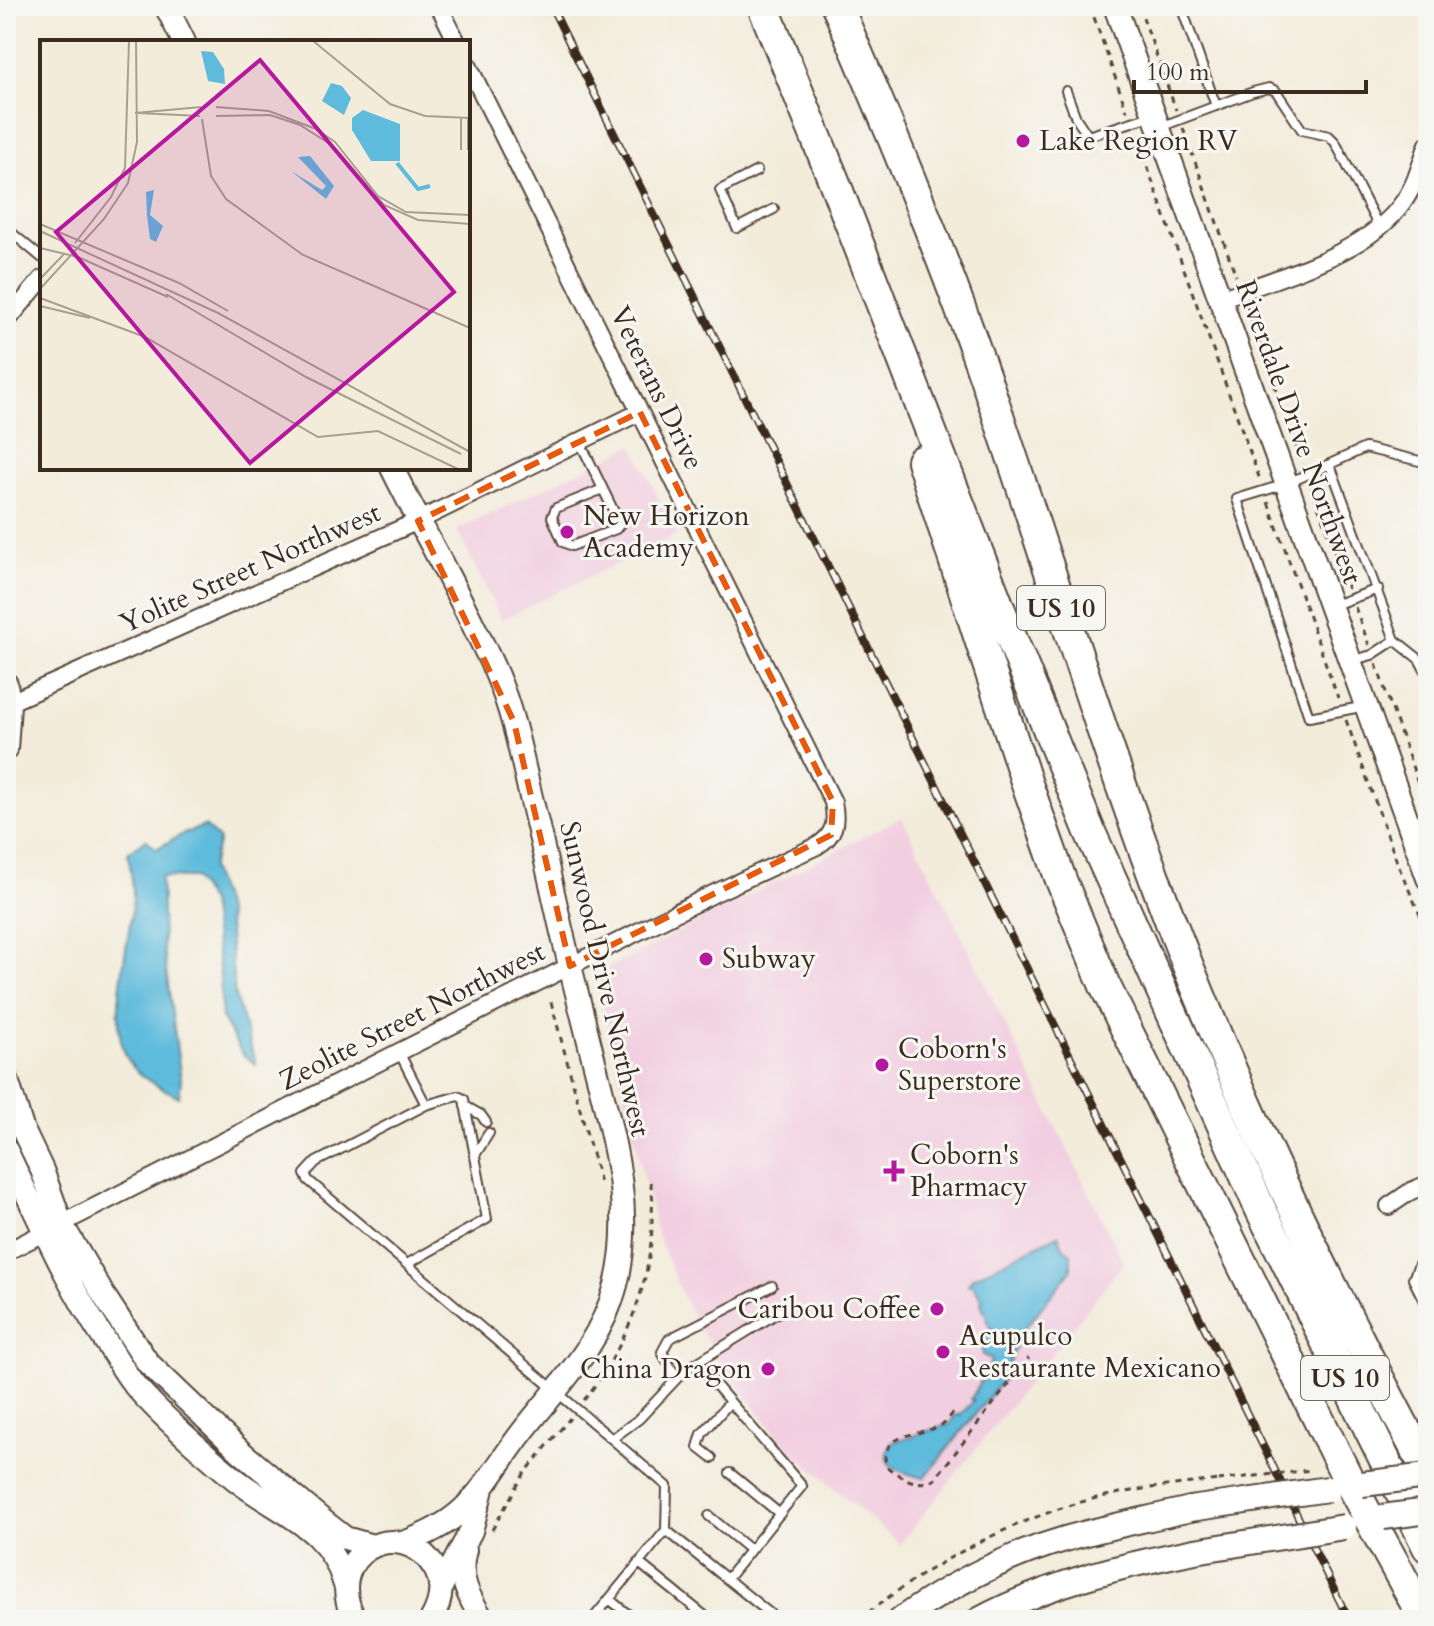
<svg xmlns="http://www.w3.org/2000/svg" width="1434" height="1626" viewBox="0 0 1434 1626" font-family="Cardo,serif">
	<rect width="100%" height="100%" fill="#f6f6f2"/>
	<filter id="ink" filterUnits="userSpaceOnUse"><feTurbulence type="fractalNoise" baseFrequency=".0125" numOctaves="2"/><feDisplacementMap in="SourceGraphic" scale="16" xChannelSelector="R" yChannelSelector="G"/><feConvolveMatrix kernelMatrix="1 2 1 2 8 2 1 2 1" color-interpolation-filters="sRGB"/></filter>
	<filter id="wash" filterUnits="userSpaceOnUse"><feTurbulence type="fractalNoise" baseFrequency=".006" numOctaves="4" result="noise"/><feDisplacementMap in="SourceGraphic" scale="32" xChannelSelector="R" yChannelSelector="G"/><feGaussianBlur stdDeviation="1.8" result="paint"/><feColorMatrix in="noise" values="0 0 0 0 0 0 0 0 0 0 0 0 0 0 0 0 0 1.4 0 .05"/><feComposite in="paint" operator="in"/></filter>
	<g filter="url(#wash)">
		<rect width="100%" height="100%" fill="#f3ecdb"/>
		<path fill="#f2cfe0" d="M633 445 677 535 501 620 457 530Z
			M902 817 1124 1263 900 1544 797 1456 776 1434 720 1362 695 1320 680 1291 657 1234 596 974Z"/>
		<path fill="#5ebbdc" stroke="#4c727d" stroke-width="2" d="M205 826 219 840 211 868 227 914 235 996 256 1064 243 1055 222 1019 220 975 210 902 194 878 161 877 163 947 181 1080 179 1097C162 1088 134 1076 126 1056 107 1015 131 941 133 896 133 882 130 867 128 853L146 839 156 849 185 833Z
			M1058 1235 1063 1247 1071 1253V1270L1018 1337 1003 1380 924 1478C905 1473 873 1468 893 1442L950 1424 955 1415H960L974 1401 971 1399 986 1372 989 1371 991 1359 983 1355 980 1337 993 1333 981 1303 983 1300 973 1285H968L972 1278Z"/>
	</g>
	<g filter="url(#ink)">
		<g fill="none" stroke-linecap="round" stroke-linejoin="round">
			<g stroke="#57473a" stroke-width="12">
				<path id="service" d="M1181 6 1216 106
					M1066 91 1076 118 1088 136 1154 115
					M1160 127 1253 92 1269 88 1276 91 1302 130 1329 136 1335 142 1379 227
					M757 171 720 190 737 228 774 209
					M6 228 42 258
					M580 442 620 524 616 529 572 546 563 542 552 517 556 508 603 489
					M1330 465 1395 640 1419 659 1428 676
					M1334 605 1378 589
					M1350 661 1372 655 1395 640
					M1366 706 1309 717 1237 499 1286 484 1365 448 1428 463
					M399 1052 426 1105 316 1162 305 1174 308 1180 667 1486 666 1530 778 1620
					M465 1106 481 1115 486 1122
					M475 1155 489 1133
					M1428 1256 1419 1264 1413 1279 1428 1309
					M407 1264 487 1219 464 1099 458 1096 426 1105
					M697 1363 802 1486 727 1579
					M676 1377 662 1352 669 1339 772 1286
					M613 1438 639 1419 685 1370 784 1309
					M712 1458 698 1447 702 1434 730 1402
					M730 1473 780 1514
					M709 1516 750 1550
					M639 1563 710 1620
					M609 1599 635 1620
					M592 1620 666 1530"/>
			</g>
			<g stroke="#57473a" stroke-width="20">
				<path id="minor" d="M439 6 457 42
					M1220 299C1276 278 1370 253 1404 201 1416 184 1421 163 1428 144
					M6 322 42 279
					M6 704 418 521 640 412
					M1389 1206 1411 1191 1428 1184
					M6 1252 399 1052 715 893 817 846C835 835 837 822 833 802L468 65"/>
			</g>
			<g stroke="#57473a" stroke-width="26">
				<path id="tertiary" d="M166 6 184 42
					M1115 6 1428 878
					M392 468C426 537 465 603 496 673 512 710 520 749 529 789 540 834 550 879 560 924 571 971 583 1018 595 1065 613 1137 635 1211 616 1285 601 1344 559 1385 523 1431 480 1487 474 1518 403 1543
					M6 684 9 705 6 749
					M6 1077 22 1128 42 1170 61 1223 104 1296 148 1363 240 1451 322 1520 345 1538 373 1546
					M6 1150C38 1217 68 1287 110 1348 119 1362 127 1377 137 1388 167 1421 201 1451 235 1479 279 1514 329 1525 345 1585
					M465 1550C457 1576 469 1598 483 1620
					M441 1587 471 1531 481 1493
					M355 1620C319 1554 401 1513 434 1567 445 1585 441 1603 431 1620"/>
			</g>
			<g stroke="#57473a" stroke-width="28">
				<path id="secondary" d="M900 1620C950 1585 1006 1556 1065 1539 1106 1527 1149 1519 1190 1509
					M979 1620C1047 1584 1119 1566 1195 1551"/>
			</g>
			<g stroke="#57473a" stroke-width="34">
				<path id="motorway" d="M763 6 834 181 1000 610 1090 832 1261 1210 1428 1547
					M837 6C891 130 943 255 987 383 1045 551 1096 721 1158 888 1233 1090 1326 1282 1428 1472
					M922 461 1026 781 1061 880 1105 986 1351 1485 1425 1620"/>
			</g>
			<path stroke="#57473a" stroke-width="3" stroke-dasharray="6 6" stroke-linecap="butt" d="M1090 6 1127 111
				M1139 6 1176 110
				M1183 128 1236 276
				M1135 133 1260 480
				M1247 306 1303 465
				M1310 483 1348 589
				M1268 502 1338 698
				M1355 607 1369 645
				M1376 664 1428 811
				M1346 720 1398 865 1428 933
				M551 1002 600 1183
				M584 1400C624 1350 652 1284 652 1220 652 1207 654 1195 650 1182
				M953 1413C952 1414 946 1422 945 1423 924 1437 879 1430 886 1466 900 1477 917 1488 934 1480L1029 1358
				M492 1530 524 1474 570 1418
				M859 1620C928 1563 1027 1511 1115 1494 1149 1487 1184 1484 1218 1480"/>
			<use href="#service" stroke="#fff" stroke-width="8"/>
			<use href="#minor" stroke="#fff" stroke-width="16"/>
			<use href="#tertiary" stroke="#fff" stroke-width="22"/>
			<use href="#secondary" stroke="#fff" stroke-width="24"/>
			<use href="#motorway" stroke="#fff" stroke-width="30"/>
			<g stroke="#3b2a1e" stroke-width="8">
				<path id="rail" d="M551 6 1349 1620"/>
			</g>
			<use href="#rail" stroke="#f6f6f2" stroke-width="5" stroke-dasharray="15" stroke-linecap="butt"/>
			<g stroke="#57473a" stroke-width="28" stroke-linecap="butt">
				<path id="secondary-bridge" d="M1362 1484 1428 1476
					M1190 1509 1328 1489
					M1383 1517 1428 1511
					M1195 1551 1344 1527"/>
			</g>
			<path stroke="#57473a" stroke-width="3" stroke-dasharray="6 6" stroke-linecap="butt" d="M1218 1480 1312 1470"/>
			<use href="#secondary-bridge" stroke="#fff" stroke-width="24"/>
		</g>
	</g>
	<path fill="none" stroke="#e8590c" stroke-width="6" stroke-dasharray="16 10" stroke-linejoin="round" d="M640 412 833 802 831 835 570 966 514 722 418 521Z"/>
	<g fill="#b5179e" stroke="#f6f6f2" stroke-width="3">
		<circle cx="1023" cy="141" r="8"/>
		<circle cx="567" cy="532" r="8"/>
		<circle cx="706" cy="959" r="8"/>
		<circle cx="882" cy="1065" r="8"/>
		<path d="M890 1159h8v8h8v8h-8v8h-8v-8h-8v-8h8z"/>
		<circle cx="937" cy="1309" r="8"/>
		<circle cx="943" cy="1352" r="8"/>
		<circle cx="768" cy="1369" r="8"/>
	</g>
	<g text-anchor="middle" dominant-baseline="central" stroke-width="6" stroke-linejoin="round" paint-order="stroke">
		<g fill="#f6f6f2" stroke="#73675e" stroke-width="2">
			<rect x="1017" y="586" width="88" height="44" rx="6"/>
			<rect x="1301" y="1356" width="88" height="44" rx="6"/>
		</g>
		<g font-size="26" font-weight="bold" fill="#3b2a1e">
			<text x="1061" y="608">US 10</text>
			<text x="1345" y="1378">US 10</text>
		</g>
		<g font-size="28" fill="#3b2a1e" stroke="#f6f6f2" text-anchor="start">
			<text x="1039" y="141">Lake Region RV</text>
			<text x="583" y="516">New Horizon<tspan x="583" dy="32">Academy</tspan></text>
			<text x="722" y="959">Subway</text>
			<text x="898" y="1049">Coborn's<tspan x="898" dy="32">Superstore</tspan></text>
			<text x="910" y="1155">Coborn's<tspan x="910" dy="32">Pharmacy</tspan></text>
			<text x="921" y="1309" text-anchor="end">Caribou Coffee</text>
			<text x="959" y="1336">Acupulco<tspan x="959" dy="32">Restaurante Mexicano</tspan></text>
			<text x="752" y="1369" text-anchor="end">China Dragon</text>
		</g>
		<g font-size="28" fill="#3b2a1e" stroke="#f6f6f2">
			<text transform="translate(657 388) rotate(64)">Veterans Drive</text>
			<text transform="translate(1299 432) rotate(70)">Riverdale Drive Northwest</text>
			<text transform="translate(250 568) rotate(-24)">Yolite Street Northwest</text>
			<text transform="translate(605 979) rotate(77)">Sunwood Drive Northwest</text>
			<text transform="translate(412 1016) rotate(-27)">Zeolite Street Northwest</text>
		</g>
	</g>
	<g transform="translate(40 40)">
		<rect width="430" height="430" fill="#f3ecdb"/>
		<path d="M161 11 173 12 184 29 185 44 168 41ZM291 43 302 46 311 58 304 75 282 61ZM323 70 360 84V121H331L312 90V78ZM270 116 294 146 286 159 251 131 282 150 286 146 258 117ZM114 150 110 175 123 186 116 202 110 199 107 175 106 152Z" fill="#5ebbdc"/>
		<path fill="none" stroke="#5ebbdc" stroke-width="4" d="M357 123 378 149 390 146"/>
		<path fill="none" stroke="#a99e8f" stroke-width="2" d="M272 0 350 64 385 76 430 78M176 67 229 71 276 89 295 102 338 156 366 172 430 175M95 73 161 67M98 73 160 76M176 76 230 75 260 85 293 106 344 165 378 180 430 184M162 79 171 136 186 159 263 215 430 288M428 79V110M421 110V78M0 184 139 243 188 271M0 191 178 273 430 412M35 203 71 157 85 128 89 0M0 208 38 217 128 257M0 239 25 213M0 249 64 179 88 143 97 102 96 0M126 254 266 337 421 414M0 258 105 297 278 397 338 391 420 430M0 266 50 278"/>
		<path fill="#b5179e" fill-opacity="0.15" stroke="#b5179e" stroke-width="4" d="M220 20 414 252 210 423 16 192Z"/>
		<rect width="430" height="430" fill="none" stroke="#3b2a1e" stroke-width="4"/>
	</g>
	<rect width="1434" height="1626" fill="none" stroke="#f6f6f2" stroke-width="32"/>
	<path d="M1134 80v12h232v-12" fill="none" stroke="#3b2a1e" stroke-width="4"/>
	<text x="1146" y="80" font-size="24" fill="#3b2a1e" stroke="#f6f6f2" stroke-width="6" paint-order="stroke">100 m</text>
</svg>
